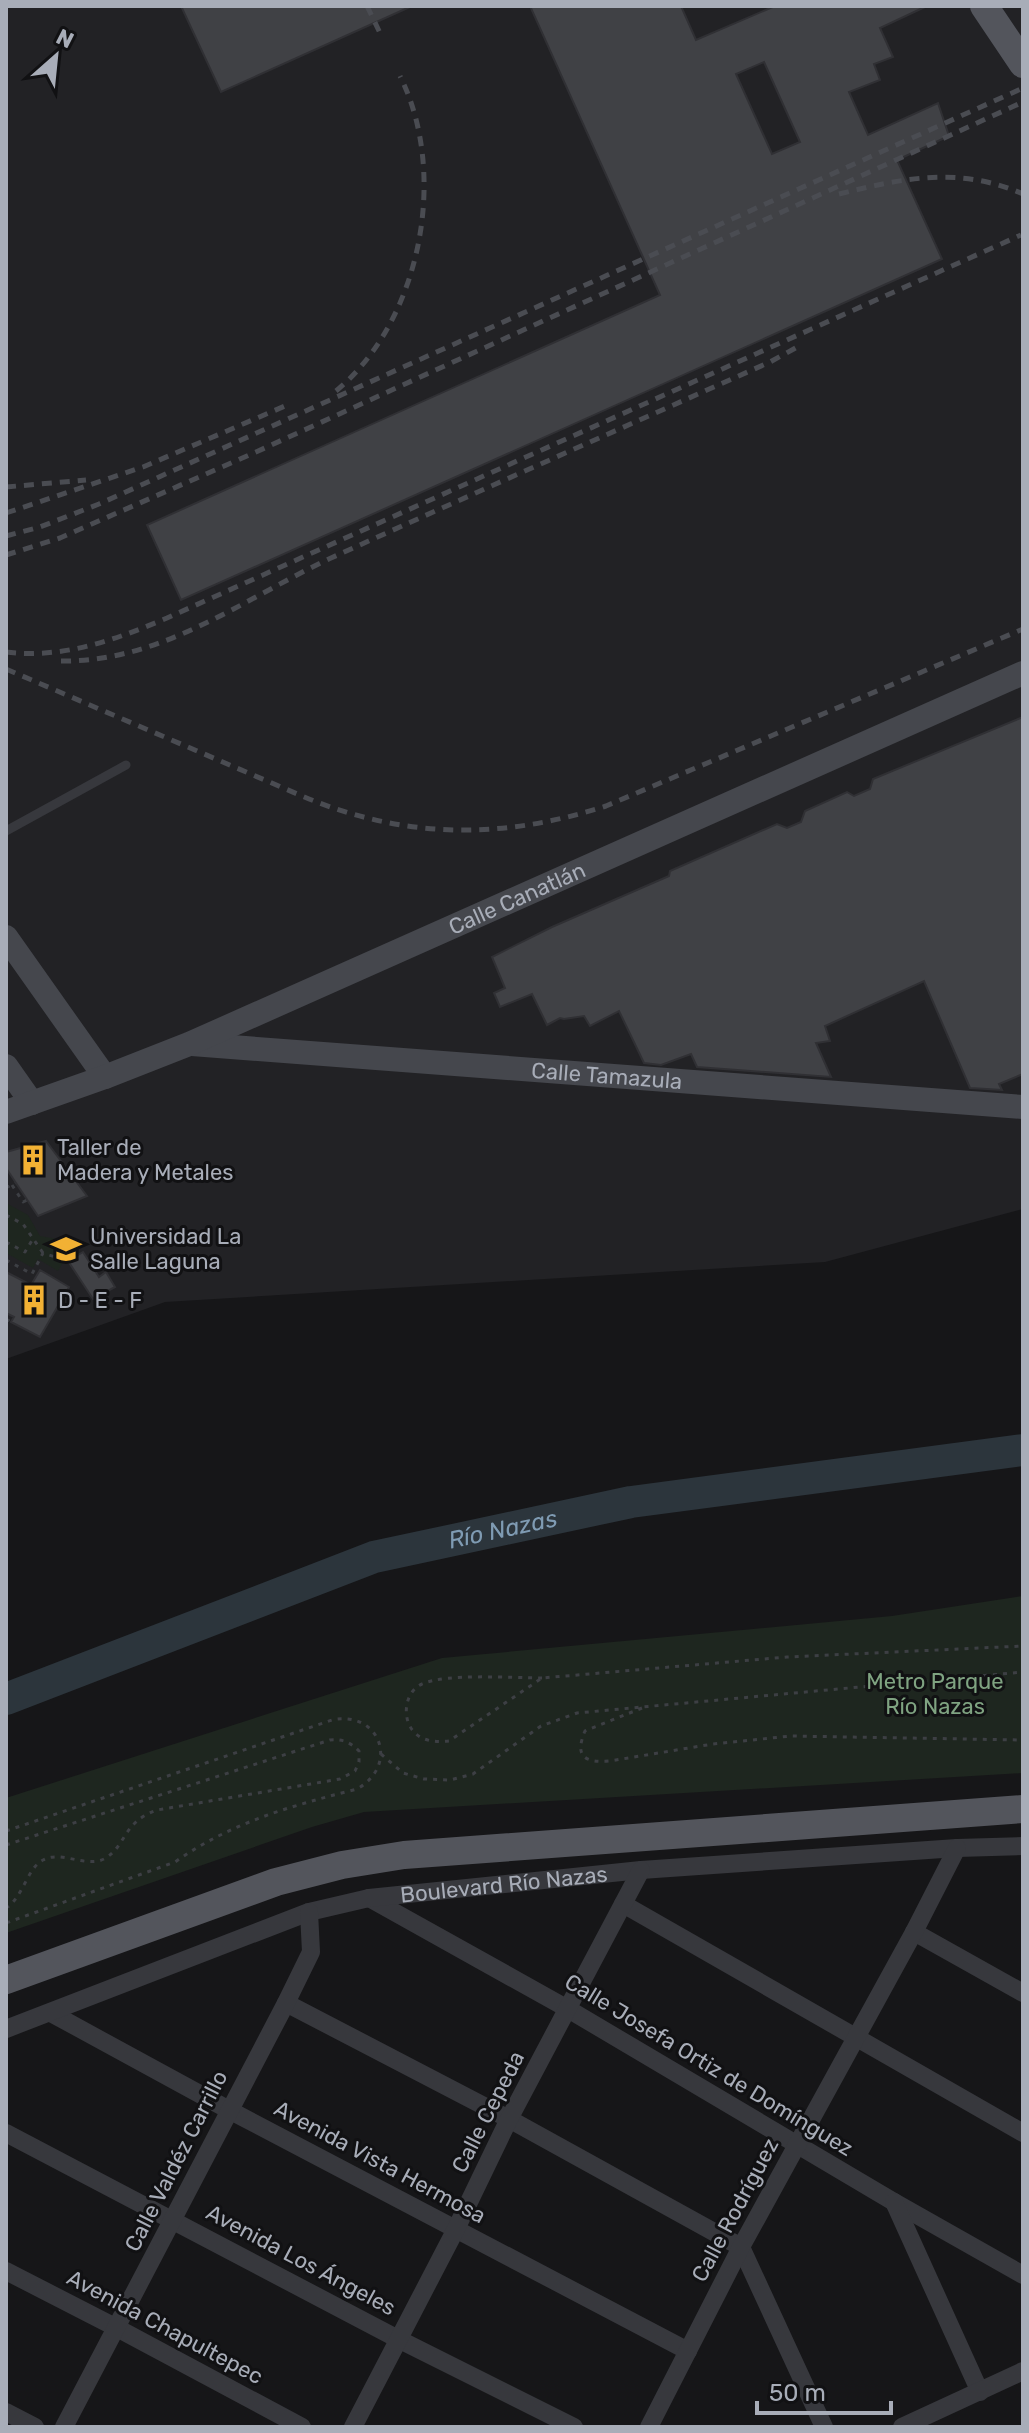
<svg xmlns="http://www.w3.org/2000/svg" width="1029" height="2433" viewBox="0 0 1029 2433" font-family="Rubik,sans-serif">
	<rect width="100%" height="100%" fill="#161618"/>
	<path fill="#222225" d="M6 6H1023V1209L825 1262 165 1302 6 1359Z"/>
	<path fill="#1e261f" d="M6 1203 28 1215 40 1236 57 1239 67 1256 58 1271 38 1259 33 1268 6 1253Z
		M1023 1596V1773L364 1812 312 1827 6 1933V1798L442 1658 892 1616Z"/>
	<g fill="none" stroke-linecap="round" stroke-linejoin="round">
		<path stroke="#2c353c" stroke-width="32" id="s1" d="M6 1699 374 1557 631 1502 1023 1450"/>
	</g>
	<path fill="#404145" stroke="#303034" stroke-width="2" fill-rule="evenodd" d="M181 6H412L221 92Z
		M530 6H681L696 40 775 6H927L880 28 893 57 874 64 880 80 849 92 868 135 938 103 949 136 897 160 942 259 181 600 147 525 660 295ZM764 62 800 142 772 154 736 74Z
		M1023 717V1074L999 1084 1002 1090 970 1088 924 981 825 1026 830 1041 816 1043 831 1077 697 1067 691 1054 661 1065 644 1063 619 1011 590 1026 584 1016 564 1019 560 1018 547 1025 532 994 500 1007 494 993 505 988 492 957 552 927 669 876 670 871 777 824 787 828 801 822 805 811 847 792 854 796 870 789 873 779Z
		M46 1141 87 1196 38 1216 6 1168V1152Z
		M83 1252 99 1277 106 1272 115 1287 93 1299 68 1261Z
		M40 1270 69 1287 40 1337 11 1322 14 1317 6 1313V1272L31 1285Z"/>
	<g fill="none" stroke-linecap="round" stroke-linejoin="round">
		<path stroke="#3d3f44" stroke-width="3" stroke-dasharray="4 6" stroke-linecap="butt" d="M12 1185 23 1202 27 1200
			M6 1188 15 1183
			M6 1215 23 1224 43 1253
			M6 1242 25 1252 34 1237
			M6 1260 32 1274 43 1253 58 1258 70 1249 75 1257
			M6 1319 11 1322
			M542 1678C513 1678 446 1673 422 1684 405 1691 401 1718 414 1732 423 1742 437 1742 449 1741L542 1678 787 1657 1023 1646
			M642 1708 585 1731C574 1757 585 1763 610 1761L713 1744 791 1736 1023 1740
			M381 1754 403 1773 424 1779 450 1780 473 1774 541 1726 577 1713 1023 1672
			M6 1831 332 1720C380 1710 400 1765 357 1789 291 1806 232 1822 175 1862L6 1923
			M6 1845 330 1740C343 1739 350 1742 359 1751V1762L355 1771 340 1779 157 1810C122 1822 127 1846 104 1859 85 1868 61 1850 43 1860 27 1868 23 1898 6 1908"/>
		<path stroke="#37383d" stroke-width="9" d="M6 831 126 765"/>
		<g stroke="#37383d" stroke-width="18">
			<path d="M369 1898 568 2009 894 2202 1023 2275"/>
			<path d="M623 1904 1023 2133"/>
			<path d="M914 1932 1023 1993"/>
			<path d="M286 2003 509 2119 741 2247 824 2427"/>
			<path d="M51 2013 229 2110 688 2351"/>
			<path id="s2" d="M6 2029 309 1912 369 1898 641 1870 957 1848 1023 1846"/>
			<path d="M6 2133 398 2339 574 2427"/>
			<path d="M894 2202 980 2392"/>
			<path d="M6 2271 117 2328 302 2427"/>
			<path d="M6 2412 35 2427"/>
			<path d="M64 2427 286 2003 311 1952 309 1912"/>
			<path d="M353 2427 456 2229 509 2119 641 1870"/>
			<path d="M649 2427 741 2247 914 1932 957 1848"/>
			<path d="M902 2427 1023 2371"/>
		</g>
		<g stroke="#45474d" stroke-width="24">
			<path d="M6 937 105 1077"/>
			<path id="s3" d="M192 1044 1023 1107"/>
			<path d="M6 1066 32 1103"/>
			<path id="s4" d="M6 1112 105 1077 189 1044 1023 673"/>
		</g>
		<path stroke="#53555c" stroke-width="28" d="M984 6 1023 64
			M6 1980 276 1882 342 1865 404 1855 1023 1809"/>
		<path stroke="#4a4c52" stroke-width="5" stroke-dasharray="10 8" stroke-linecap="butt" d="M367 6 381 35
			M839 194C904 178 959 166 1023 194
			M336 391C421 321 449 174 400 76
			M6 487 86 480
			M6 513 143 467 285 406
			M6 536 40 527 99 504 1023 88
			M6 555 60 538 256 452 1023 102
			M6 652C63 659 115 640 167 618L1021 235
			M61 661C163 662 243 599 331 558 477 492 624 427 770 362L801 345
			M6 669 302 796C404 839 501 840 606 806L1023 629"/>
	</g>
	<defs>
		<g id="building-bare" transform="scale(2.4)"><path d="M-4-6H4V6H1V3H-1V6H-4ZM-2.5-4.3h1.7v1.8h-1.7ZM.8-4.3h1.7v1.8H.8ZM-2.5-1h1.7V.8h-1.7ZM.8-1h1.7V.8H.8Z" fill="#f2b134" stroke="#111113" stroke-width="2.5" paint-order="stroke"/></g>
		<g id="university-bare" transform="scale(2.4)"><path d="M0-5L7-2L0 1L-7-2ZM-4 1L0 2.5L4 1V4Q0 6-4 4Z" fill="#f2b134" stroke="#111113" stroke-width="2.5" paint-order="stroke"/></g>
	</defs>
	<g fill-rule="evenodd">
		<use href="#building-bare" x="33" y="1160"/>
		<use href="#university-bare" x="66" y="1249"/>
		<use href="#building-bare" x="34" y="1300"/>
	</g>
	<g text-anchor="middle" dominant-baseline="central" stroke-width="6" stroke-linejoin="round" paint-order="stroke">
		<g font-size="22" fill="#a8adb8" stroke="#111113">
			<text stroke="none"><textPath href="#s4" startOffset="554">Calle Canatlán</textPath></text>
			<text stroke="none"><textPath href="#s3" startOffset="416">Calle Tamazula</textPath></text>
			<text stroke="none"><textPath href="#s2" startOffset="522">Boulevard Río Nazas</textPath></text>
			<text transform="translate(709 2065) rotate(31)">Calle Josefa Ortiz de Domínguez</text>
			<text transform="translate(488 2112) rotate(-63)">Calle Cepeda</text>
			<text transform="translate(176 2161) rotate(-63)">Calle Valdéz Carrillo</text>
			<text transform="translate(380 2162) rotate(28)">Avenida Vista Hermosa</text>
			<text transform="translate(735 2210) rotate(-62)">Calle Rodríguez</text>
			<text transform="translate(301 2260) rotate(28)">Avenida Los Ángeles</text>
			<text transform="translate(165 2327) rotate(28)">Avenida Chapultepec</text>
		</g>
		<g font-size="22" fill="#a8adb8" stroke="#111113" text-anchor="start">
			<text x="57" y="1147">Taller de<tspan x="57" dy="25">Madera y Metales</tspan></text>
			<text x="90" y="1236">Universidad La<tspan x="90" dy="25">Salle Laguna</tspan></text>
			<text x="58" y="1300">D - E - F</text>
		</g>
		<g font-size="22" fill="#7fa381" stroke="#111113">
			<text x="935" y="1681">Metro Parque<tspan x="935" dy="25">Río Nazas</tspan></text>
		</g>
		<g font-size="24" font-style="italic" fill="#7f9bb3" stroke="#111113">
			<text stroke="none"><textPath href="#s1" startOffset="526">Río Nazas</textPath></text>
		</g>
	</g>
	<rect width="1029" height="2433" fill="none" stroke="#a8adb8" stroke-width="16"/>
	<g transform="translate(56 56) rotate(27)" stroke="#111113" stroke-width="6" paint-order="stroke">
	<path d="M0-6L14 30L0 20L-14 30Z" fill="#a8adb8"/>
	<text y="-12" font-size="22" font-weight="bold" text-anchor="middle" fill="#a8adb8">N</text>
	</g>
	<path d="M757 2401v12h134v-12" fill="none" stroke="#a8adb8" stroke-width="4"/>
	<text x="769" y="2401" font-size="24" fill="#a8adb8" stroke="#111113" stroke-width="6" paint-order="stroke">50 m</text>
</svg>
